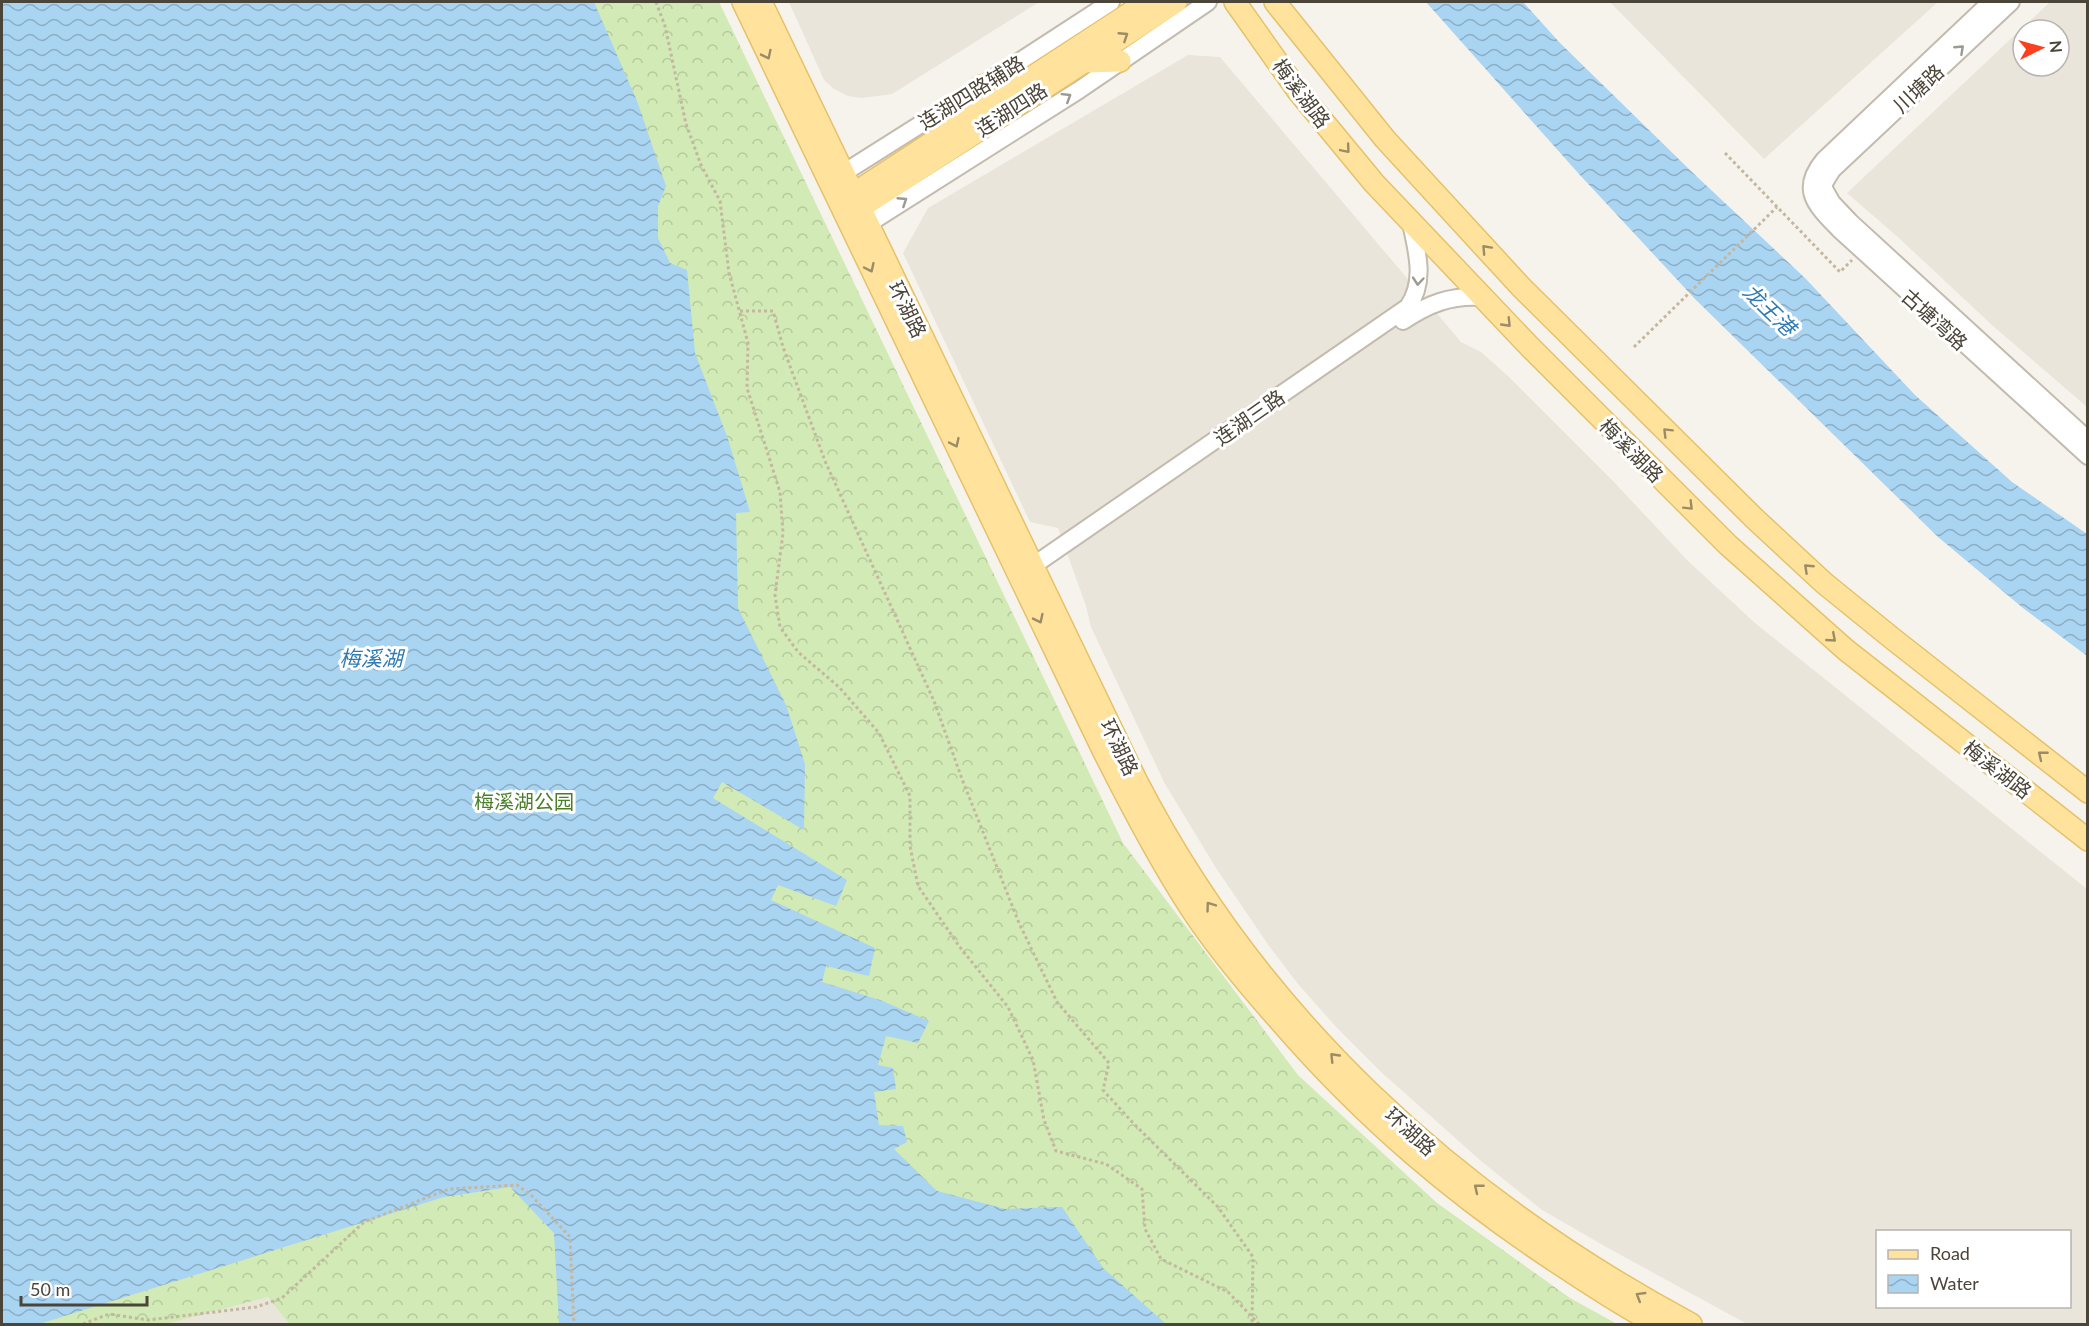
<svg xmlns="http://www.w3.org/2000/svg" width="2089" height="1326" viewBox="0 0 2089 1326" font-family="Lato,'Noto Sans SC',sans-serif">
	<defs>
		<pattern id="forest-crowns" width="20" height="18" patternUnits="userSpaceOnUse" patternTransform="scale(1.5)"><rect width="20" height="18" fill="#d2eab5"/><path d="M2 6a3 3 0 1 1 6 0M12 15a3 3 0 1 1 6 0" fill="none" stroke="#b6ca9c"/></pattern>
		<pattern id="water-waves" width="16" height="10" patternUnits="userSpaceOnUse" patternTransform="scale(1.5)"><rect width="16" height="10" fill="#a9d4f2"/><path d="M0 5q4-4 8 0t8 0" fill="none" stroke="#8caec5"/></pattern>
	</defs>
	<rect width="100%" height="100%" fill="#f6f3ec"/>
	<path fill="#eae5da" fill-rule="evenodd" d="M789 2H1039L892 94 862 98 848 96 834 89 824 80Z
		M1610 2H1938L1764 159Z
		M2050 2H2087V407L1993 326 1900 239 1847 193ZM2023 30H2059V66H2023Z
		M1188 55 1220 57 1461 342 1481 352 1509 377 1613 481 1688 561 1755 623 2087 889V1324H1747L1608 1248 1542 1210 1481 1161 1380 1071 1338 1029 1298 984 1269 946 1216 868 1165 784 1091 627 1086 606 1058 528 1030 522 903 253 928 208ZM1878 1232H2070V1306H1878Z
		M268 1297 289 1324H167Z"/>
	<path fill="url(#forest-crowns)" d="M2 2H719L1123 843 1298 1075 1437 1203 1570 1298 1617 1324H289L268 1297 167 1324H2Z"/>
	<path fill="url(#water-waves)" d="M2 2H594L637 101 666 186 658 206V238L670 263 687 270 695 353 728 439 750 512 736 513 738 608 786 705 805 764 804 830 722 782 713 798 847 880 836 906 778 885 771 900 875 948 869 976 826 966 822 982 880 1000 929 1021 918 1043 886 1036 878 1065 893 1068 896 1089 874 1092 879 1125 903 1126 907 1142 894 1149 937 1191 1005 1209 1062 1207 1103 1268 1166 1324H559L554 1233 510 1187 444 1197 39 1324H2Z
		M1426 2H1523L1560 43 1693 173 1805 278 1915 395 2012 482 2087 534V656L2023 608 1938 537 1695 299 1579 174Z"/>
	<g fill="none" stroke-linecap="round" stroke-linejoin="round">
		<g stroke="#c2bbae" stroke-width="20">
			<path id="minor" d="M1991 2 1824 160C1799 190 1816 205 1839 229L2088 456
				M2011 2 1832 170 1824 183V189L1832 203 1850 222 2088 440
				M834 179 997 76 1111 2
				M860 229 1079 90 1208 2
				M1403 321C1428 304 1451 295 1481 297
				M1024 572 1408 307C1426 281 1417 252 1411 223"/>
		</g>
		<g stroke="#e6c16a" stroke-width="24">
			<path id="major" d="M743 2 1102 748C1129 802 1157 856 1190 907 1216 947 1248 985 1280 1021 1365 1119 1455 1196 1564 1267 1594 1287 1625 1307 1657 1324
				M761 2 1136 780C1259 1019 1456 1198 1691 1324
				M1235 2 1298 91 1374 183 1530 347 1728 545 1846 650 2088 840
				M1275 2 1385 139 1521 287 1755 519 1824 583 1893 639 2088 792
				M1085 62 1120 61
				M973 116 981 86
				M844 200 1147 2
				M849 215 1176 2"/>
		</g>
		<path stroke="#c4b79f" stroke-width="3" stroke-dasharray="3 3" stroke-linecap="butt" d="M656 2 665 26 686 124 701 165 720 201 729 273 748 343 747 388 780 492 783 533 775 595 780 627 798 652 839 687 879 733 910 796V846L918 886 959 946 1008 1007 1033 1060 1044 1120 1056 1151 1106 1164 1142 1189 1145 1229 1161 1259 1228 1292 1259 1324
			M1725 153 1840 272 1852 260
			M740 311H773L783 347 825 461 934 701 962 779 1019 923 1057 1002 1109 1063 1103 1090 1133 1123 1218 1207 1253 1257 1252 1324
			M1634 347 1777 207
			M83 1324 109 1314 148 1320 256 1307 282 1298 364 1222 449 1189 517 1185 532 1196 570 1237 574 1324"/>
		<use href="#minor" stroke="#fff" stroke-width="16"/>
		<use href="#major" stroke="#ffe39c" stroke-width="21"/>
	</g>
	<defs><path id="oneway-chevron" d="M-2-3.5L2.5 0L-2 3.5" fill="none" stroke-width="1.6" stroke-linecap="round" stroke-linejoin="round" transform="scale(1.5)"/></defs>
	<g stroke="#9c8c66">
		<use href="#oneway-chevron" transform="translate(1124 36) rotate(-33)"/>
		<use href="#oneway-chevron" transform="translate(767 55) rotate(64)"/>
		<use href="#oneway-chevron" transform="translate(1346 149) rotate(50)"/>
		<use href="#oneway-chevron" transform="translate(1486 249) rotate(-133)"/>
		<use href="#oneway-chevron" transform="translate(870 268) rotate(65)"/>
		<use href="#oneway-chevron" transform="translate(1507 323) rotate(46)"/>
		<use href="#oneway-chevron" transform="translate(1667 432) rotate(-135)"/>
		<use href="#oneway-chevron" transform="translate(955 443) rotate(65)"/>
		<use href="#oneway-chevron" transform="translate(1689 506) rotate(45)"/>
		<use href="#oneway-chevron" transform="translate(1808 568) rotate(-137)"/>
		<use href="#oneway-chevron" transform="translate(1039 619) rotate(64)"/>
		<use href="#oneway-chevron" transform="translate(1832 638) rotate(41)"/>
		<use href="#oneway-chevron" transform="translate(2042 755) rotate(-141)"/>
		<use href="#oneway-chevron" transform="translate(1210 906) rotate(-126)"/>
		<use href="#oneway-chevron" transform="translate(1334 1057) rotate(-134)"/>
		<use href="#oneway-chevron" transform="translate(1478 1188) rotate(-141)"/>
		<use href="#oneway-chevron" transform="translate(1640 1296) rotate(-149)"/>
	</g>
	<g stroke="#9c9892">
		<use href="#oneway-chevron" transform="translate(1960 49) rotate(-43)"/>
		<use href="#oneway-chevron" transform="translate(1067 97) rotate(-32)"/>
		<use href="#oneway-chevron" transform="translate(903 201) rotate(-33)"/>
		<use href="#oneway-chevron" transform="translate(1418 281) rotate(95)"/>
	</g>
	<g text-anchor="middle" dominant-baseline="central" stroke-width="6" stroke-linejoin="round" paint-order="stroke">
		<g font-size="20" fill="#4b4439" stroke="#fff">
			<text transform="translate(1918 88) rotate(-43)">川塘路</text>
			<text transform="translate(971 92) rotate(-32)">连湖四路辅路</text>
			<text transform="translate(1302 93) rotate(53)">梅溪湖路</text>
			<text transform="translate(1011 109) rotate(-33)">连湖四路</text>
			<text transform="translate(908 309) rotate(64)">环湖路</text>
			<text transform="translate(1935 319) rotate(42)">古塘湾路</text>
			<text transform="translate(1249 417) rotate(-35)">连湖三路</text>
			<text transform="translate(1632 450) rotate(45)">梅溪湖路</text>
			<text transform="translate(1120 747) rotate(64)">环湖路</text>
			<text transform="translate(1998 769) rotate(38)">梅溪湖路</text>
			<text transform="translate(1411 1131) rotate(42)">环湖路</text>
		</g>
		<g font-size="20" fill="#4a7f2a" stroke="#fff">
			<text x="524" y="801">梅溪湖公园</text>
		</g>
		<g font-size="21" font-style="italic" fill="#2e7ab2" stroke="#fff">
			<text transform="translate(1770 309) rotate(44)">龙王港</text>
			<text x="371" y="657">梅溪湖</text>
		</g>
	</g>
	<rect width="2089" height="1326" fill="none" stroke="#4b4439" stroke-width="6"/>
	<rect x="1876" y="1230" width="195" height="78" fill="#ffffff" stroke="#b7b4b0" stroke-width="1.5"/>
	<rect x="1888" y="1250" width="30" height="9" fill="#ffe39c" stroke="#b7b4b0" stroke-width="1.5"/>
	<text x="1930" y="1260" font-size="18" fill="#4b4439">Road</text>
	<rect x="1888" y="1275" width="30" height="18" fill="url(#water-waves)" stroke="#b7b4b0" stroke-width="1.5"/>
	<text x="1930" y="1290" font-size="18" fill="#4b4439">Water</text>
	<g transform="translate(2041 48) rotate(85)"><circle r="28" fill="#ffffff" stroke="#b7b4b0" stroke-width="1.5"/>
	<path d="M0-4.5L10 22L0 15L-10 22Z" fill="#fc3f1d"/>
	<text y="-9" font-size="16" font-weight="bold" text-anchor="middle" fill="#4b4439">N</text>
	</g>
	<path d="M21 1296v9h126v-9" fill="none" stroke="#4b4439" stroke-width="3"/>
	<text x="30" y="1296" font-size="18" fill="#4b4439" stroke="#ffffff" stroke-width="4.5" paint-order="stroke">50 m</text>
</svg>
